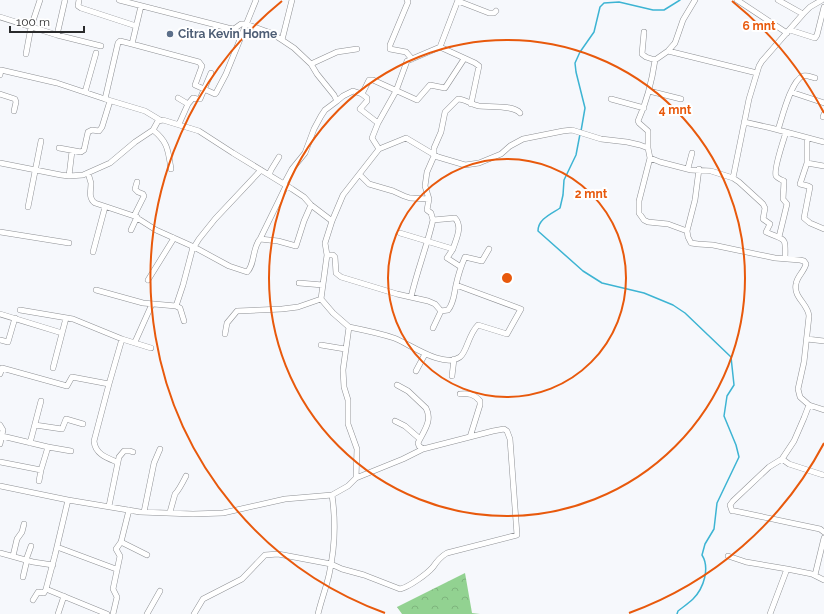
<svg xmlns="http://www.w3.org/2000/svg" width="824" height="614" viewBox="0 0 824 614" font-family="Raleway,sans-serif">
	<defs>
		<pattern id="forest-crowns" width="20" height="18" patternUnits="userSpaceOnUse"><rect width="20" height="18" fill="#92d291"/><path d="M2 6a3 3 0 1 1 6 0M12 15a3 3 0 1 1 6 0" fill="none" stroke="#7eb47d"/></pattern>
	</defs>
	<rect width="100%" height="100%" fill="#f6f8fc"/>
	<path fill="url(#forest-crowns)" d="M465 573 472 613 480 614H402L397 607Z"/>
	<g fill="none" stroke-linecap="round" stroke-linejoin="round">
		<path stroke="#3db4d3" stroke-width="1.5" d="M581 131 585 108 576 72 575 63 580 52 594 32 600 7 604 3 619 2 653 10H664L680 0
			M580 134 576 155 564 180 563 195 560 208C551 214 538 219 538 231L583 271 602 283 644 293 673 305 685 313 731 357 734 385 727 396 724 416 736 445 739 457 717 503 714 529 705 544 702 555C710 568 704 588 693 599 689 603 683 607 678 611L677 614"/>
		<g stroke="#8e9094" stroke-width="6">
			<path id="minor" d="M79 0 78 6 81 8 136 26
				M119 0 228 28 234 29 241 24H246L271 33 282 40 294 48 311 64 317 74 334 95 337 101 343 96 353 91 362 94 367 98V101L360 109 378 123 372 138 379 149
				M407 0 408 2 390 45V49L406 52 412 59
				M737 0 787 33
				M778 0 803 14
				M458 1 489 13H494L496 11
				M141 6 132 44 120 41 118 43 105 99 145 111 160 120
				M0 17 57 35 101 46
				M790 30 815 38 817 35 824 7
				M644 32 642 54 646 57 655 60
				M57 35 65 0
				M282 40 292 0
				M132 44 199 62 202 66 195 85 215 94 216 93 226 74 256 0
				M440 47 475 63 479 66 471 104
				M668 51 757 73
				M26 54 31 27 40 0
				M311 64 337 52 357 49
				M0 75 1 70 57 83 105 99
				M649 91 681 99
				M85 92 96 53
				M791 92 824 103
				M0 94 15 99 16 102 14 111
				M362 94 369 80H373L417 100 430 85 445 88 464 59
				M178 98 188 104 179 124
				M611 99 644 108
				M188 104 193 98 197 99H200L211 73
				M823 117 824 114
				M744 122 771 128 824 142
				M378 123 396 91 407 61 440 47 458 0
				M153 130C168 142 168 150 171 169
				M778 130C782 118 791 80 803 76 807 75 811 77 815 78
				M807 141V163L800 184 808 186 810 187 804 218 810 223 824 229
				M59 148 81 152 84 150 88 132 92 130 99 131 102 127 110 101
				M648 148V131L639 123 638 121C647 101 652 81 655 60L668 51 675 43 683 20 695 0
				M650 158 660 162 691 170 711 171 733 178
				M0 163 61 175 69 176 83 175 110 163 135 142 153 130 158 121 163 120 199 131 233 153 292 189 304 197 311 205 332 221
				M807 163 824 166
				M688 168 692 153
				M88 173C89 176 90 180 91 183 91 191 88 198 95 203L134 216 156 230 194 247 229 266 247 272C255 265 252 248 260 239L278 241 296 246 304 221 311 205
				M269 175 271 170 279 157
				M360 175 369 184 393 191 404 196 410 198 429 199
				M69 176 72 151
				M284 184 292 169 305 153 314 129 321 116 325 110 337 101
				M28 207 41 141
				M134 216 144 196 143 194 138 192 135 189 137 182
				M131 230 137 217
				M687 231 695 200 699 169
				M0 232 69 243
				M400 233 453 249 447 258 461 267
				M779 237 787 204 783 199 784 181C782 180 777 178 776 176 773 170 784 139 786 132
				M260 239 286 186
				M194 247 199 239 215 219 261 170
				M453 249C456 239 463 227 455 218L433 220 431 213 427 210 429 199 425 186 427 172 434 156V148L441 132 445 112 458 99C465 99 472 105 479 106 490 107 514 105 520 113
				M93 252 105 207
				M327 255H333L335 257 336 273 341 277 397 294 428 301 435 304 441 311 433 328
				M785 258C786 235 785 241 766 232L770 224 763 219 765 208 763 204 739 182 733 178 749 99 759 66 762 61 803 14 810 7 822 0
				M148 280 174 238
				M299 283 323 285
				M96 290 143 303 176 306 180 308 184 321
				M411 297C417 271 427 246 433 220
				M176 306 183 285 193 247
				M20 310 73 319 122 339 151 348
				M441 311 448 310C454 303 454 294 456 285 458 276 461 266 465 257L482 261 489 249
				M0 314 62 333
				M349 327C364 330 379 333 394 338 410 344 443 369 460 357 467 352 468 335 478 325L507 334 521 309 456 285
				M225 334 227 323 237 311 282 309 298 307 321 299
				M807 339 824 341
				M0 340 8 342 15 318
				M135 342 152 304
				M321 345 345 349
				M53 368 66 318
				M416 371 425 354
				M0 374 2 368 67 386 72 377 109 384 122 339
				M452 376 454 359
				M109 384 94 441C95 454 107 458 117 462
				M397 385 408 391 426 408C433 421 423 432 418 443L419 446 423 449
				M460 394C469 393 474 394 480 401V405L470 437
				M809 405 804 418 794 441 782 459 769 467 733 501 730 505 732 511H735L796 524 820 529 824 532
				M395 421 405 426 420 439
				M0 425 3 430 0 444
				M35 425 62 429 66 419 83 424
				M2 436 48 447 71 451
				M30 443 41 401
				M782 459 789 464 823 475
				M0 462 41 470 48 447
				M356 478 357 449 348 424V400L344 387 343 370 349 327 333 313 321 299 327 255 325 243 332 221 343 195 379 149 406 138 438 157 465 165 479 163 501 154 510 146 523 139 563 131 572 130 601 139 627 142 640 145 648 148 650 158 639 201V213L644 220 648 222 668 224 687 231 688 237 691 243 698 244 713 245 775 258 800 260 804 261 806 264C804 272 797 276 796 284 793 297 808 304 809 316L804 362 798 389 800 397 809 405 824 410
				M39 481 41 470
				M0 486 68 500 140 512 193 514 223 513 285 499 332 495 348 486 356 478 403 459 423 449 493 431 504 429 507 431 510 439 517 535 447 553C440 557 437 561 433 567 427 574 409 587 400 589L364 575 342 569 331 564 278 554 265 555 242 579 203 599 194 614
				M68 500 55 555 46 589 107 614
				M109 506 119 457 124 451H130L133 452
				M144 512 154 463 160 449
				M170 512 175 494C178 491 184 480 186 476
				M121 542 147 555
				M57 547 116 569
				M0 553 33 562 53 565
				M13 556 17 539 22 532 24 524
				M728 556 746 562 787 569 812 574 824 580
				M26 560 31 546
				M815 575 824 538
				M23 577 27 560
				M33 600 38 592 44 593 46 589
				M58 614 64 596
				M113 614 117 597 113 589 120 556 116 549 121 542 129 510
				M147 614 160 591
				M318 614C321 601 326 588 329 575 335 548 336 522 332 495
				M770 614 787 569"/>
		</g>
		<use href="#minor" stroke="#fff" stroke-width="5"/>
	</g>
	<g fill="none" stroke="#e8590c" stroke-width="2">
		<circle cx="507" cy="278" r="119"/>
		<circle cx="507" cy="278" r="238"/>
		<path d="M824 443A357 357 0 0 1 629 613M385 613A357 357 0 0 1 282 1M732 1A357 357 0 0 1 824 113"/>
	</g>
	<circle fill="#5c6f8a" stroke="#fff" stroke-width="1.5" cx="170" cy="34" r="4"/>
	<g text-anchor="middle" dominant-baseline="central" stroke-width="4" stroke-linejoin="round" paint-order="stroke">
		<g font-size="12" font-weight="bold" fill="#4e5e75" stroke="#fff" text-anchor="start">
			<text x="178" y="34">Citra Kevin Home</text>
		</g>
	</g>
	<circle cx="507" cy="278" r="6" fill="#e8590c" stroke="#fff" stroke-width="2"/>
	<g font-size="12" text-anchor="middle" font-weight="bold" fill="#e8590c" stroke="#fff" stroke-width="4" stroke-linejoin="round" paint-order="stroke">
		<text x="759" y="30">6 mnt</text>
		<text x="675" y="114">4 mnt</text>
		<text x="591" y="198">2 mnt</text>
	</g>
	<path d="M10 26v6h74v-6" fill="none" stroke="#292a2b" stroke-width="2"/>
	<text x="16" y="26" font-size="12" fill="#292a2b" stroke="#ffffff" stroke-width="3" paint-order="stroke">100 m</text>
</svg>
